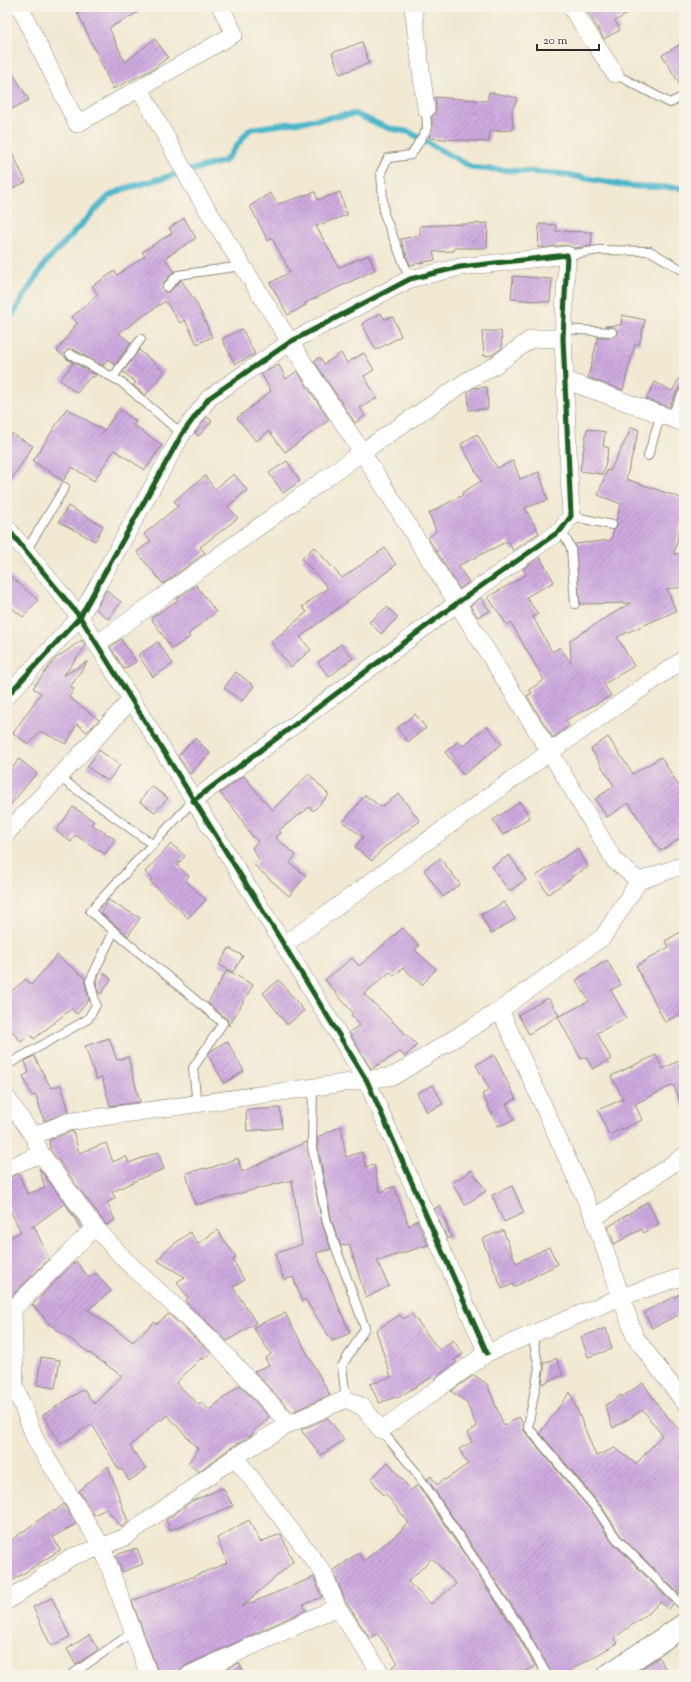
<svg xmlns="http://www.w3.org/2000/svg" width="691" height="1682" viewBox="0 0 691 1682" font-family="'Sorts Mill Goudy',serif">
	<defs>
		<pattern id="building-hatch" width="6" height="6" patternUnits="userSpaceOnUse"><rect width="6" height="6" fill="#cfaae0"/><path d="M-1 1l2-2M0 6l6-6M5 7l2-2" fill="none" stroke="#a88bb6"/></pattern>
	</defs>
	<rect width="100%" height="100%" fill="#f7f3e8"/>
	<filter id="ink" filterUnits="userSpaceOnUse"><feTurbulence type="fractalNoise" baseFrequency=".025" numOctaves="2"/><feDisplacementMap in="SourceGraphic" scale="8" xChannelSelector="R" yChannelSelector="G"/><feConvolveMatrix kernelMatrix="1 2 1 2 8 2 1 2 1" color-interpolation-filters="sRGB"/></filter>
	<filter id="wash" filterUnits="userSpaceOnUse"><feTurbulence type="fractalNoise" baseFrequency=".012" numOctaves="4" result="noise"/><feDisplacementMap in="SourceGraphic" scale="16" xChannelSelector="R" yChannelSelector="G"/><feGaussianBlur stdDeviation="0.9" result="paint"/><feColorMatrix in="noise" values="0 0 0 0 0 0 0 0 0 0 0 0 0 0 0 0 0 1.4 0 .05"/><feComposite in="paint" operator="in"/></filter>
	<g filter="url(#wash)">
		<rect width="100%" height="100%" fill="#f1e9d2"/>
		<g fill="none" stroke-linecap="round" stroke-linejoin="round">
			<path stroke="#4db7ca" stroke-width="6" d="M7 323 46 262 101 204 108 197 123 189 225 161 250 129 355 114 388 128 409 132 473 168 563 174 629 186 684 188"/>
		</g>
		<g id="blocks">
			<path fill="url(#building-hatch)" fill-rule="evenodd" d="M75 7H148L109 28 125 62 155 39 168 57 153 69 113 89Z
				M585 7H639L615 21 620 30 604 39Z
				M362 42 369 63 340 74 332 53Z
				M684 42V91L662 55Z
				M7 64 29 100 7 112Z
				M489 92 518 98 512 110 513 130 490 131 489 142 429 138 432 129V117L435 113 436 108 435 97 487 101Z
				M7 142 26 182 7 191Z
				M315 192 318 200 340 192 347 215 316 226 339 267 369 255 375 270 305 303 306 305 288 315 270 283 290 272 272 238 268 241 250 206 270 193 278 204Z
				M184 218 196 238 165 258 174 271 163 283 162 288 165 292H169L181 280 197 304 212 337 197 344 185 320 180 323 165 301 119 333 131 343 115 365 108 359 103 366 73 349 67 350 65 354 67 359 96 375 93 378 91 376 77 393 60 380 73 363 57 351 77 323 72 317 98 295 92 286 115 271 117 275 145 256 142 252 172 233 169 228Z
				M488 223 487 248H454V251L433 252 435 260 410 265 403 246 401 239 420 235V226Z
				M539 224 556 225V231L592 232 591 246 574 248 566 245 538 248Z
				M513 276 552 279 550 302 511 299Z
				M381 313 384 319 393 317 401 336 376 350 362 324Z
				M622 315 645 320 639 345 635 344 623 390 588 378 598 337H612L616 335 617 332 615 328 605 326 621 325Z
				M242 329 255 354 235 364 222 339Z
				M482 331H501L502 348 492 355 484 356Z
				M139 350 165 372 145 395 133 385 136 382 123 372Z
				M341 353 347 363 364 353 374 370 364 376 377 398 360 408 365 416 355 423 314 361 320 357 324 364Z
				M279 365 286 379 297 371 329 420 285 452 269 431 256 441 237 418 271 391 261 374Z
				M684 370V386L679 388 669 407 646 399 655 382 672 391Z
				M487 387 488 409 469 410 468 392 474 388Z
				M67 408 104 431 119 409 136 421 133 425 162 445 145 470 114 450 94 481 72 467 63 481 33 461Z
				M207 417 212 421 199 436 195 433Z
				M632 427 639 430 626 479 684 499V510L674 554 684 553V587L667 589 676 611 617 637 634 666 604 684 611 696 566 720 569 726 553 738 527 696 532 693 529 690 544 680 511 623 507 625 488 597 526 575 523 569 540 557 554 582 526 597 538 614 533 617 552 652 560 647 571 663 570 640 630 603 580 604 575 544 611 540 614 530 617 527 616 522 621 504 598 495 607 470 610 471Z
				M587 429 605 432 603 446 609 448 603 474 580 471Z
				M7 431 33 446 7 486Z
				M477 434 497 468 513 461 520 479 539 472 548 500 525 508 539 533 513 551 508 541 458 566 469 582 460 589 428 538 436 531 429 513 463 495 462 493 481 481 461 444Z
				M287 461 300 481 283 493 269 473Z
				M234 474 247 490 228 506 238 518 200 547 205 553 163 584 137 552 151 541 144 534 178 506 174 501 205 476 215 489Z
				M68 506 103 526 95 541 59 522Z
				M314 547 342 578 385 548 396 565 300 637 311 650 291 667 271 642 307 612 302 607 328 588 302 559Z
				M7 573 38 600 23 617 7 604Z
				M196 585 216 612 188 634 190 637 172 649 151 618 177 601 176 599Z
				M106 590 121 602 108 619 96 609Z
				M481 598 490 611 478 617 470 606Z
				M387 607 398 617 381 634 369 622Z
				M121 639 136 662 124 669 110 647Z
				M82 640 86 646 63 676 88 661 70 687 74 689 69 697 99 720 87 732 77 724 66 744 40 731 29 745 13 733 41 693 33 688 55 659Z
				M158 642 173 664 153 677 138 655Z
				M341 644 353 658 329 677 318 662Z
				M236 672 254 686 242 701 224 688Z
				M415 714 426 728 408 742 397 728Z
				M487 726 502 744 463 775 445 752 459 741 463 746Z
				M608 737 633 774 661 757 684 794V836L660 851 629 803 607 817 595 799 614 786 591 749Z
				M195 738 210 753 190 774 178 756Z
				M99 750 120 765 108 781 87 767Z
				M19 759 37 773 7 809V775Z
				M309 774 329 795 313 811 310 807 279 830 281 833 275 837 296 855 290 863 306 876 289 896 254 865 259 859 252 848 258 841 251 835 238 814 220 793 244 776 272 810Z
				M151 786 168 798 155 812 140 802Z
				M399 794 420 821 382 849 372 861 355 847 363 837 343 822 365 795 381 807Z
				M520 802 530 817 503 835 493 820Z
				M73 807 94 821 91 824 115 839 105 854 75 835 71 842 56 831Z
				M171 844 185 856 177 865 189 876 185 880 206 900 188 918 150 881 152 879 145 872Z
				M578 848 588 867 571 877 572 878 548 894 536 876Z
				M509 855 526 880 509 891 492 867Z
				M440 858 460 884 443 897 424 870Z
				M108 900 140 918 128 936 101 913Z
				M504 902 515 919 491 934 481 915Z
				M403 928 419 946 415 950 436 969 422 985 403 968 394 976 390 972 364 994 417 1045 405 1057 400 1052 371 1069 349 1032 360 1025 351 1015 353 1013 325 980 352 958 359 966Z
				M684 930V1012L665 1022 636 966 669 947 665 941Z
				M229 948 243 956 233 972 219 965Z
				M57 955 85 978V982L89 1000 77 1014 71 1009 34 1039 30 1034 21 1042 7 1025V995L26 979 31 985Z
				M607 960 621 985 611 990 626 1018 597 1033 611 1059 593 1069 586 1057 581 1059 558 1017 589 1001 576 980Z
				M227 970 253 985 229 1026 227 1019 208 1003Z
				M101 971 111 979 101 994 98 992 96 982Z
				M279 980 304 1011 287 1025 263 993Z
				M548 998 559 1015 529 1034 518 1015Z
				M109 1038 117 1060 128 1057 140 1102 110 1106 102 1077 96 1079 85 1046Z
				M227 1041 244 1071 224 1083 208 1055 212 1050Z
				M494 1055 516 1099 506 1104 514 1120 498 1126 482 1094 490 1090 476 1065Z
				M656 1055 663 1069 684 1058V1109L673 1085 635 1104 642 1120 609 1135 598 1110 623 1099 611 1076Z
				M34 1056 51 1088 61 1085 69 1112 44 1121 36 1095 32 1096 23 1076 29 1073 25 1061Z
				M433 1085 443 1104 427 1112 417 1093Z
				M280 1108 282 1128 247 1131 246 1110Z
				M341 1126 346 1157 362 1152 366 1167 374 1165 380 1192 394 1186 409 1226 417 1220 428 1245 377 1261 389 1286 366 1298 349 1244 341 1246 332 1222 318 1147V1137Z
				M73 1131 79 1153 106 1143 113 1162 126 1156 129 1163 158 1152 164 1169 137 1180 112 1192 115 1198 107 1203 115 1220 106 1225 50 1149 49 1140Z
				M307 1142 322 1224 331 1249 316 1253 350 1333 332 1341 305 1299 302 1301 293 1277 284 1280 275 1254 302 1244 292 1180 195 1205 186 1173 206 1168 207 1169 238 1158 242 1172Z
				M39 1168 82 1226 80 1228 65 1203 31 1228 34 1226 49 1259 7 1301V1239L21 1232 7 1204V1178L19 1174 27 1194 45 1188Z
				M472 1170 486 1191 465 1205 452 1183Z
				M512 1186 524 1213 504 1222 492 1195Z
				M647 1202 659 1224 644 1233 642 1229 614 1244 608 1227Z
				M440 1205 451 1237 447 1239 434 1209Z
				M217 1230 236 1257 233 1260 244 1280 233 1287 256 1323 227 1341 185 1301 188 1298 177 1282 185 1277 158 1261 164 1252 190 1232 198 1244Z
				M503 1230 516 1263 549 1247 558 1264 514 1287 513 1284 502 1289 482 1239Z
				M76 1261 89 1278 96 1273 111 1291 88 1310 133 1342 154 1322 156 1324 169 1314 211 1353 202 1360 201 1358 176 1383 199 1405 201 1402 209 1410 240 1385 269 1417 252 1433 253 1434 229 1449 198 1472 188 1463 198 1449 167 1415 162 1420 160 1419 130 1446 146 1469 129 1481 122 1469 119 1470 92 1424 61 1444 43 1415 84 1389 94 1404 122 1376 49 1324 33 1305 31 1306Z
				M684 1292V1312L652 1328 644 1312Z
				M285 1313 330 1395 292 1412 254 1371 269 1365 265 1359 271 1354 253 1327Z
				M412 1314 439 1350 453 1340 463 1354 454 1360 457 1362 434 1379 432 1377 397 1398 396 1397 379 1403 370 1384 391 1377 376 1330 400 1315 403 1319Z
				M606 1328 612 1349 588 1357 581 1337Z
				M41 1357 60 1360 55 1388 37 1385Z
				M556 1358 563 1375 542 1384 544 1369V1363Z
				M474 1375 487 1384 504 1426 519 1417 523 1424 524 1431 594 1514 612 1542 673 1604 669 1609 660 1602 650 1612 614 1638 618 1643 562 1675H552L522 1620 427 1479 431 1476 437 1485 444 1479 445 1480 468 1464 459 1449 472 1442 467 1433 477 1427 466 1402 451 1391Z
				M643 1383 660 1408 684 1435V1588L679 1594 620 1535 602 1507 540 1433 570 1392 596 1456 615 1448 636 1464 662 1435 643 1410 613 1428 605 1406 621 1395 622 1397Z
				M328 1418 344 1440 321 1455 301 1430Z
				M388 1462 411 1490 418 1485 512 1626 535 1666 519 1675H392L390 1669 398 1663 377 1633 370 1639 346 1602 333 1571 358 1553 364 1561 403 1529 402 1528 409 1523 385 1493 383 1495 371 1479ZM432 1558 456 1584 431 1604 408 1582Z
				M108 1466 128 1522 122 1527 106 1509 94 1515 79 1491Z
				M223 1488 233 1506 170 1530 166 1520 192 1501Z
				M64 1504 76 1524 53 1537 60 1550 7 1584V1543L53 1510 54 1512Z
				M249 1520 260 1542 281 1534 293 1562 241 1607 314 1577 322 1597 303 1605 306 1610 185 1666 181 1670 179 1675H159L132 1601 227 1563 217 1538Z
				M137 1548 143 1564 122 1572 116 1555Z
				M52 1598 70 1637 51 1646 33 1607Z
				M89 1635 98 1649 76 1665 67 1649Z
				M659 1657 669 1675H632Z
				M239 1663 245 1675H213Z"/>
		</g>
	</g>
	<g filter="url(#ink)">
		<use href="#blocks" fill-opacity="0" stroke="#8e8a7e" stroke-width="1"/>
		<g fill="none" stroke-linecap="round" stroke-linejoin="round">
			<g stroke="#8e8a7e" stroke-width="10">
				<path id="lane" d="M615 74 670 103 684 96
					M567 255 600 250 650 251 684 271
					M410 279 384 214 381 172 388 158 411 155 427 129 426 109
					M167 287 178 275 242 266
					M563 329 612 332
					M70 354 121 382 182 434
					M113 377 141 339
					M670 418 684 391
					M648 456 661 414
					M571 516 612 525
					M561 530 571 548 575 604
					M26 551 65 487
					M59 777 152 844
					M193 801 90 911 223 1023 193 1068 197 1104
					M7 1065 88 1019 96 1005 90 981 114 931
					M313 1088 312 1147 327 1223 365 1328 342 1366 346 1399
					M532 1334 539 1368 528 1427 598 1511 616 1538 684 1607
					M381 1430 416 1472 517 1623 547 1675
					M71 1675 133 1632"/>
			</g>
			<g stroke="#8e8a7e" stroke-width="18">
				<path id="street" d="M20 7 77 124 234 34 221 7
					M413 7 426 109
					M571 7 615 74
					M140 89 192 185 290 342 362 452 457 603 550 752 615 861 639 881 684 865
					M565 380 684 423
					M7 528 80 617 284 945 367 1081 487 1353
					M97 644 362 452 468 380 494 366 531 339 563 338
					M7 696 80 617 182 434 209 398 290 342 410 279 460 267 567 255 563 338 571 516 561 530 457 603 193 801
					M7 833 131 700
					M284 945 550 752 684 659
					M500 1010 594 1218 635 1337 684 1402
					M7 1098 33 1136 41 1154 95 1227 126 1261 215 1343 289 1424
					M33 1136 67 1122 394 1076 500 1010 603 937 639 881
					M7 1168 41 1154
					M594 1218 684 1156
					M95 1227 13 1309 15 1386 36 1441 102 1547 149 1675
					M235 1457 323 1572 337 1607 382 1675
					M7 1601 71 1557 102 1547 125 1537 235 1457 289 1424 346 1399 363 1407 381 1430 487 1353 621 1297 684 1276
					M189 1675 337 1607"/>
			</g>
			<g stroke="#8e8a7e" stroke-width="24">
				<path id="secondary" d="M609 1675 684 1625"/>
			</g>
			<use href="#lane" stroke="#fff" stroke-width="8"/>
			<use href="#street" stroke="#fff" stroke-width="17"/>
			<use href="#secondary" stroke="#fff" stroke-width="22"/>
			<g stroke="#f7f3e8" stroke-width="8">
				<path id="cycleway" d="M7 528 80 617 284 945 367 1081 487 1353
					M7 696 80 617 182 434 209 398 290 342 410 279 460 267 567 255 563 338 571 516 561 530 457 603 193 801"/>
			</g>
			<use href="#cycleway" stroke="#1b5e20" stroke-width="5"/>
		</g>
	</g>
	<rect width="691" height="1682" fill="none" stroke="#f7f3e8" stroke-width="24"/>
	<path d="M537 44v6h62v-6" fill="none" stroke="#2b2b2b" stroke-width="2"/>
	<text x="543" y="44" font-size="12" fill="#2b2b2b" stroke="#f7f3e8" stroke-width="3" paint-order="stroke">20 m</text>
</svg>
